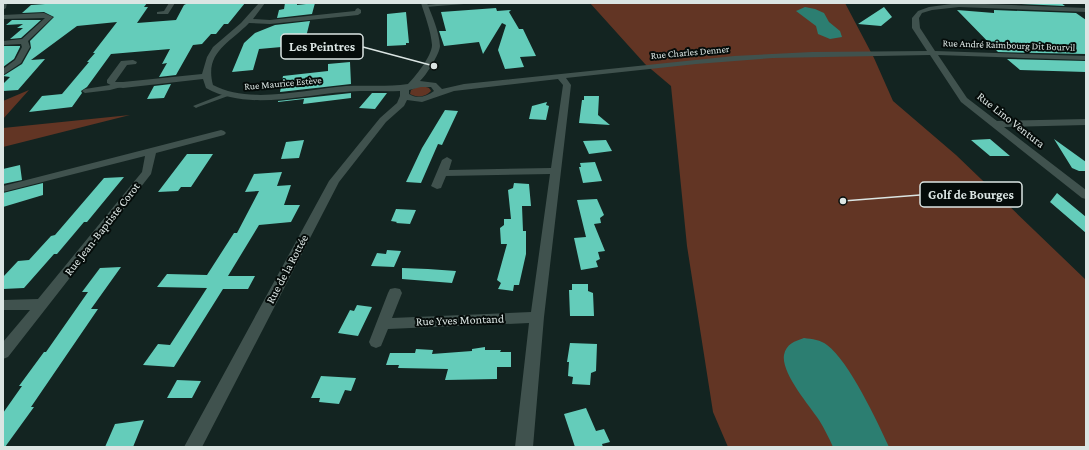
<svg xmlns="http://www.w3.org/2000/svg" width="1089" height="450" viewBox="0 0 1089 450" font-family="'Crimson Pro',serif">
	<rect width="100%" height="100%" fill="#132421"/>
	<path fill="#623524" d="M590 3H845L874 58 893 101 956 155 1086 280V447H728L713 412 687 246 671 86 645 64Z
		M417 87C422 87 429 85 431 91 426 97 417 98 410 94L411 90Z
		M29 90 3 119V101Z
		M130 115 3 147V128Z"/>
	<path fill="#2c7e71" d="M805 7 815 9 824 13 829 22 840 31 842 37 830 39 818 34 816 26 796 11Z
		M804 338C812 339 821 340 827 345 849 361 877 421 889 447H833C829 438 824 428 819 420 809 405 781 373 784 355 786 344 795 341 804 338Z"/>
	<path fill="#64ccba" d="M59 3H147L144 7H148L137 23 176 20 184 5 188 3H245L228 24H224L216 34H211L202 44 193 45 176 75 159 77 167 63 162 64 170 49 111 54 87 87 81 91 82 93 72 107 29 112 42 96 62 94 89 62H87L95 53H93L117 22 77 26 31 60 45 59 18 90 3 91V84L10 77 3 76 22 64 31 48 30 41 54 17 44 12 22 13 31 5Z
		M285 3H297V5L315 3 312 14 277 18 279 10 284 9Z
		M997 3H1061L1065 6Z
		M884 7 892 17 881 26 858 24Z
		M496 8 497 11 511 10 509 12 519 29H523L536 56 520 57 524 67 505 69 498 50 506 25 502 23 483 54 479 42 444 46 439 31H446L441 12Z
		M957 10 994 13V10L1076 13 1086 20V54L998 52Z
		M406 12 409 43H406V45L387 46V14Z
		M12 20H41L21 38 10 39 23 28H17L23 24 6 25Z
		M310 21 304 45 259 49 253 70 232 72 244 43 255 33 275 25Z
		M3 46H20V47L14 59 3 67Z
		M1007 59 1086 61V72L1020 70Z
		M350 62 351 84 280 92 283 76 328 71V64Z
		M171 84 164 98 147 99 154 86Z
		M351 93V98L303 104 304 99 278 102V101Z
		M372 93H387L375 109 359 108Z
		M584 96H599L598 115 610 125 579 123 582 100H584Z
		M547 102 546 105 549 106 546 120 529 119 532 106Z
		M445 110 458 111 442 145 438 144 421 183 406 182 422 148Z
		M990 139 1010 156H990L971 140Z
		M1054 139 1086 162V171H1079L1072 168Z
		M304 140 299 158 281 159 286 142Z
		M606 140 612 151 589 154 583 141Z
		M187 154H213L191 187H181L178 191 158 192Z
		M595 162 602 181 583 183 579 167H581L580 163Z
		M20 165 22 180 3 184V169Z
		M282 172 277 186 291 185 284 205H300L291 222 259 225 228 276H255L248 289H223L174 367 143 365 158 344 170 345 207 288 157 287 167 274 207 275 234 233H237L259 191 245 192 254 174Z
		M124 177 87 222H84L57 254H54L24 288 3 289V277L18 261 29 260 51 236 55 235 104 178Z
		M43 183V195L3 207V193Z
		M514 183 529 184 531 206H522L523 231H526V254L519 285H514L513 291 498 289 501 283 497 280 507 244H501L500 228 504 225V219H511L508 190 513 188Z
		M1057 193 1086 217V233L1050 202Z
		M597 199 604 215 600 218 601 223 594 224 605 251 598 252 600 259 596 261 598 267 581 270 574 238 586 237 577 200Z
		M396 209 416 210 410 224 396 223 397 222 391 221Z
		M387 250 401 251 394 267 371 266 377 253 386 254Z
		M121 267 91 309H98L31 407H34L5 447H3V413L22 386H19L44 352H46L88 292H82L100 268Z
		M402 268 428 269 456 271 452 283 402 279Z
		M572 284H588V291L593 293 594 316H570L569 290H572Z
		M357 305 372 307 358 336 338 333 350 310 354 311Z
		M570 343 597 344 596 371 591 373 590 385 572 384 573 377 568 376 569 362H567Z
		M485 347V350H501L500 352H511V367H497V379L445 380 448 369 398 368 399 365H386L390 353H415L416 349 433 350 432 354 472 351V349Z
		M321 376 356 378 351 391 345 390 339 404 319 402 320 398H311Z
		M177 380 201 381 192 398H167Z
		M586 408 596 431 604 429 610 442 602 444 603 447H575L564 414Z
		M144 420 133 447H105L115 424Z"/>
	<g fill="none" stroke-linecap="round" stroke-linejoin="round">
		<path fill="#40524e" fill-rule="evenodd" d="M447 3H466L464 4 425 7 423 6 425 5Z
			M123 83 126 85 125 86 110 90 85 93 82 91 85 89Z
			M226 93 229 95 228 96 198 107 196 108 193 106Z"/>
		<path fill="#40524e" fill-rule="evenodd" d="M3 3H7L6 8 3 10Z
			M169 3H175L168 14H157V12L164 11Z
			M259 3H265L253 19 270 20 355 11 356 9 358 8 361 10V13L358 15 270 24 249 23C230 43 204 52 213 85 250 105 306 89 346 86 367 85 387 87 408 84 415 77 432 56 432 45 431 31 425 16 421 3H427C432 16 439 31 440 46 440 53 426 76 420 81L436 83 442 89 464 84 734 56 812 52 927 51 912 28V18L918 11 929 7 959 3 1086 8V12L959 7 932 10 922 13 919 18 920 28 935 51 1086 56V60L938 55 967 98 997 121 1086 119V125L1004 127 1086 190V199L1082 198 961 102 930 55 773 58 696 64 566 78 571 85 544 317 533 447H515L529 323 388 329 381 346 376 348 371 346 369 342 388 293 390 289 395 288 400 289 402 293 392 318 531 312 550 174 446 176 441 188 437 189 431 186 442 160 447 157 452 160 449 170 551 168 563 85 558 79 454 91 422 102 407 100 404 106 386 122 339 182 202 447H184L329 181 380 118 397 103 400 96V91C382 92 363 90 345 92 301 95 247 111 206 88L203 79 123 88 114 87 107 83V80L121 61 133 60 137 62 136 64 127 65 115 82H123L202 74 207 57 213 47 241 23ZM421 87H431L434 91C426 97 417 99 409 94V90Z
			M44 13 53 17 28 41 30 47 21 63 3 75V69L15 60 22 47 21 44 3 45V41L22 39 45 18 3 19V15Z
			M221 130 224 131 226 133 224 135 156 153 151 174 8 357 3 359V342L30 310H3V300L38 299 142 172 145 156 3 192V186Z"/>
	</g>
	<g text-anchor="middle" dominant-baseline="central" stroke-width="4" stroke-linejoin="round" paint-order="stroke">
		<g font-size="10" fill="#dbe5e3" stroke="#050c0a">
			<text transform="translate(1009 45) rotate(2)">Rue André Raimbourg Dit Bourvil</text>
			<text transform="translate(690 52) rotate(-5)">Rue Charles Denner</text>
			<text transform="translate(283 83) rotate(-5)">Rue Maurice Estève</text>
		</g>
		<g font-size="12" fill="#dbe5e3" stroke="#050c0a">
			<text transform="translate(1011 120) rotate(38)">Rue Lino Ventura</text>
			<text transform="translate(102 229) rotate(-52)">Rue Jean-Baptiste Corot</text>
			<text transform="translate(287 269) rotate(-62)">Rue de la Rottée</text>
			<text transform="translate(460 320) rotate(-2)">Rue Yves Montand</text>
		</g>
	</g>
	<path fill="none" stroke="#dbe5e3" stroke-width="1.5" d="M434 66L363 47M843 201L920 195"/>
	<g fill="#dbe5e3" stroke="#050c0a" stroke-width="1.5">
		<circle cx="434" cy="66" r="4"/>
		<circle cx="843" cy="201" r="4"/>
	</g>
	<g fill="#050c0a" stroke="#dbe5e3" stroke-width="1.5">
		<rect x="281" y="34" width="82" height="25" rx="4"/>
		<rect x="920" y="182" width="102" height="25" rx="4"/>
	</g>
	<g font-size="13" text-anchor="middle" font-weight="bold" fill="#dbe5e3">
		<text x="322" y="51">Les Peintres</text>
		<text x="971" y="199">Golf de Bourges</text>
	</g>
	<rect width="1089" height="450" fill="none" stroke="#dbe5e3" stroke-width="8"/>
</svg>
